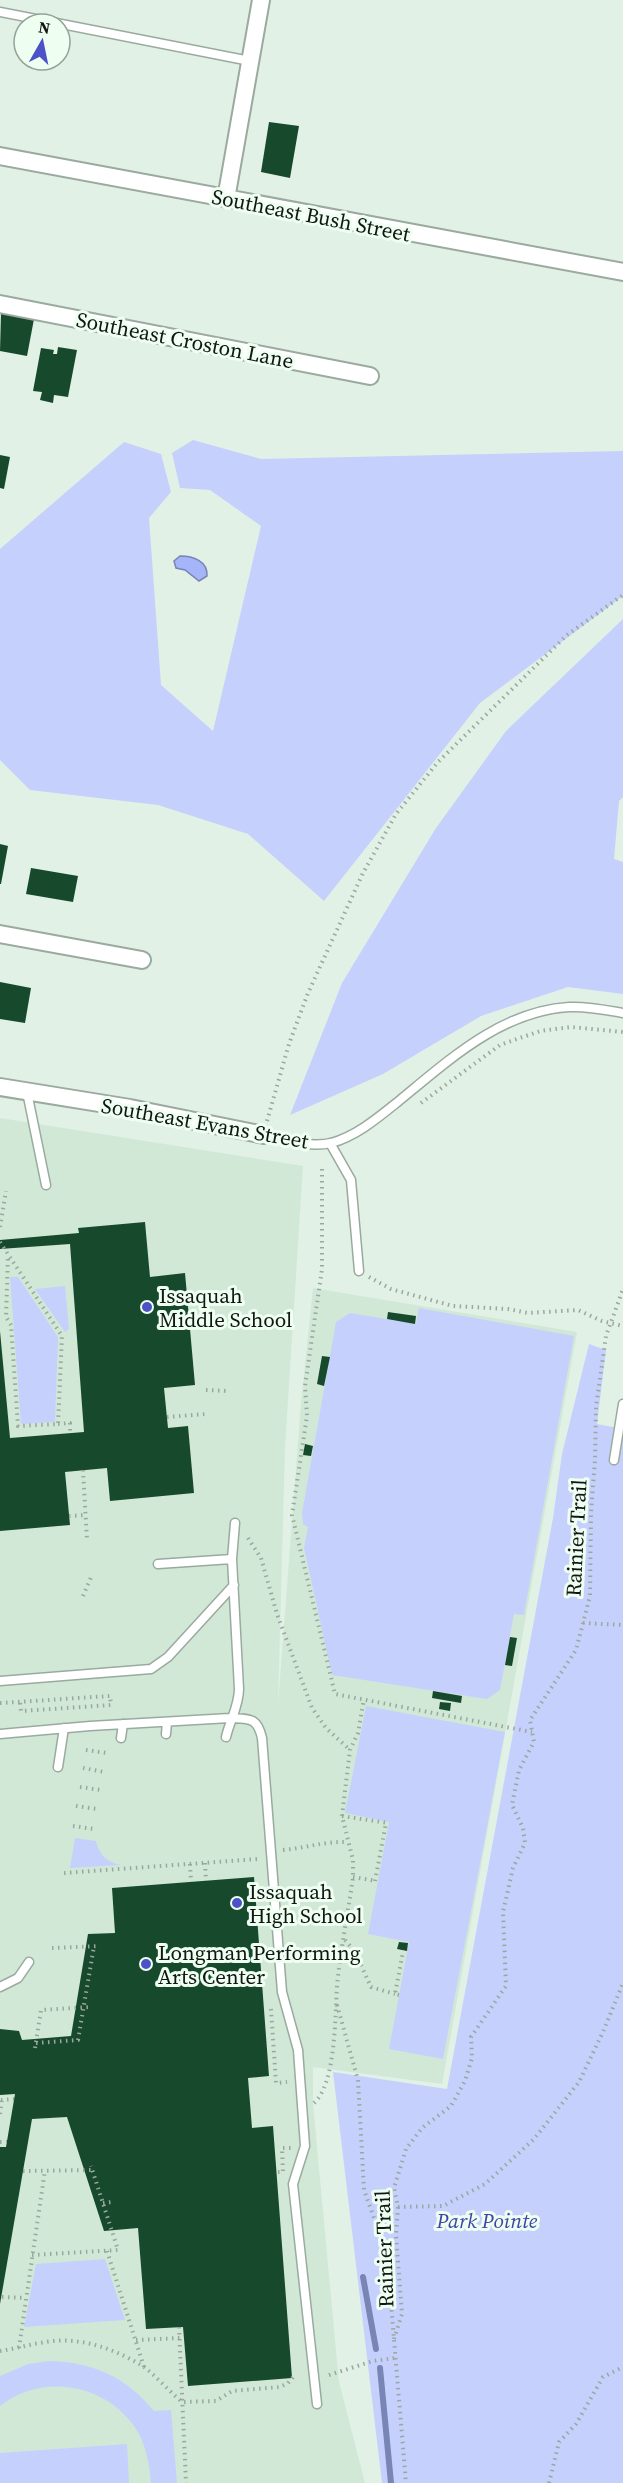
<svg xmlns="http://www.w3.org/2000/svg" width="623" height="2483" viewBox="0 0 623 2483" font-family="'Source Serif 4',serif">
	<rect width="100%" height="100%" fill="#e1f1e5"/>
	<path fill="#d1e8d7" d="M0 1118 303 1166 285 1447 278 1704 301 1404 313 1288 577 1332 442 2084 313 2067V2104L339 2382 365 2483H0Z"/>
	<path fill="#c6d0fc" d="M193 440 261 459 623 451V596L480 703 324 901 248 834 158 805 30 790 0 760V549L124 442 161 454 171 492 149 518 161 685 213 731 261 526 210 490 180 488 172 453Z
		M623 619V797L619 801 614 859 623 862V994L568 987 481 1016 383 1074 290 1115 342 983 436 828 506 731Z
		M10 1277H18L58 1337 55 1422 21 1424Z
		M65 1286 69 1329 65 1332 35 1289Z
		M419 1308 574 1336 524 1615 514 1614 500 1690 487 1699 332 1675 304 1548 308 1527 303 1524 302 1513 336 1322 350 1313 416 1324Z
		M589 1344 606 1350 597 1424 623 1429V2483H382L333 2072 447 2089 553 1518 562 1454Z
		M366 1706 505 1732 443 2059 389 2049 409 1942 368 1934 389 1822 345 1813Z
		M75 1838 96 1841C100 1855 106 1862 121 1865L70 1868Z
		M105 2259 125 2320 24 2327 36 2264Z
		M49 2361C93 2362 126 2377 154 2411L171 2410 177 2483H151C149 2463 146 2443 134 2426 104 2383 41 2373 0 2406V2376L28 2364Z
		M127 2444 129 2483H0V2453Z"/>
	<path fill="#a6b4f9" stroke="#7985b4" stroke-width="1.5" d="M180 556C193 556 208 561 207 576L199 581 185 570 176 568 174 561Z"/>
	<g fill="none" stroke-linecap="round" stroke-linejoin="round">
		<path stroke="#7985b4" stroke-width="6" d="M363 2277 376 2349
			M380 2368 391 2483"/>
	</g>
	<path fill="#174a2c" d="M269 122 299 126 290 178 261 172Z
		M1 313 34 319 27 356 0 351Z
		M58 347 77 350 68 397 54 395 53 403 40 400 42 392 33 391 41 348 54 350 53 354H57Z
		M0 455 10 457 4 489 0 488Z
		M0 844 8 846 1 884H0Z
		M31 868 78 876 73 902 26 894Z
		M0 982 31 988 25 1023 0 1019Z
		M145 1222 150 1277 185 1273 195 1385 164 1388 168 1428 188 1426 194 1493 110 1501 107 1468 65 1472 70 1525 0 1531V1331L10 1438 84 1432 70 1244 0 1249V1240L79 1233 78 1228Z
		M388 1312 416 1316 415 1324 387 1319Z
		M322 1356 330 1357 324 1386 317 1384Z
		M305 1444 313 1446 311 1456 303 1455Z
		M510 1637 517 1638 512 1666 505 1665Z
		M433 1691 462 1696 461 1703 432 1698Z
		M440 1702 451 1703 450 1711 439 1709Z
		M254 1877 269 2076 248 2078 252 2128 273 2126 292 2378 188 2386 183 2327 146 2329 138 2228 104 2231 67 2117 32 2119 0 2304V2147H6L15 2094 0 2095V2029L19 2031 22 2040 71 2036 88 1934 115 1933 112 1888Z
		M399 1942 408 1943 407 1951 397 1949Z"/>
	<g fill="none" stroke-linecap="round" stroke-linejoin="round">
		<g stroke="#9aaa9f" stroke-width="11">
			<path id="lane" d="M0 12 250 61
				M27 1092 46 1185
				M264 1135C284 1140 310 1148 331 1143 357 1136 380 1116 400 1100 450 1059 502 1011 569 1007 587 1006 606 1010 623 1013
				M330 1143 351 1180 359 1271
				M614 1460 623 1404
				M158 1564 232 1559
				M0 1681 151 1669 168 1657 234 1585
				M0 1734 90 1726 230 1718C250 1719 257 1717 262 1738L282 1992 298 2050 305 2146 293 2184 317 2404
				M166 1734 167 1722
				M226 1737C230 1720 239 1706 239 1689L232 1559 235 1523
				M121 1738 123 1724
				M58 1767 64 1728
				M0 1987 18 1978 29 1962"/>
		</g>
		<g stroke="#9aaa9f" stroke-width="20">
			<path id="street" d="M0 156 623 272
				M226 199 261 0
				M0 304 370 376
				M0 934 142 960
				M0 1087 130 1108 264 1135"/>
		</g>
		<path stroke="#9ba79e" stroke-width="4" stroke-dasharray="1.5 4.5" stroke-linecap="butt" d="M421 1103 500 1045 540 1031 571 1027 623 1032
			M267 1121 289 1044 308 993 363 873 396 814 438 762 567 635 623 595
			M322 1169V1269L305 1386 307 1416 292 1515 335 1694 532 1732
			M0 1227 6 1191
			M0 1242 62 1336 58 1424 18 1426 11 1325 6 1317 8 1256
			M369 1277 391 1289 453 1306 508 1309 528 1313 578 1310 602 1321 623 1326
			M206 1390 227 1391
			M167 1417 206 1414
			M58 1424 70 1423V1433
			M83 1470 87 1540
			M69 1516 86 1515
			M248 1538 261 1558 277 1614 312 1708 326 1728 350 1750
			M83 1596 92 1575
			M583 1623 623 1625
			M0 1703C37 1701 74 1698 110 1696L111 1705 21 1711 20 1702
			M86 1750 107 1753
			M83 1768 104 1772
			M80 1787 101 1790
			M76 1806 97 1809
			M342 1816 388 1823
			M73 1826 94 1829
			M283 1850C306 1848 325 1841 348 1842
			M205 1863 206 1881
			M190 1864 191 1882
			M64 1873 258 1859
			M353 1877 376 1881
			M375 1881 386 1823
			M345 1940 355 1952 371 1987 395 1994
			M52 1948 100 1946
			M399 1995 395 1994 403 1952
			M337 2005 358 2080 364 2190 380 2235 389 2280 406 2483
			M271 2009 276 2083 287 2082
			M36 2043 78 2040 94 1946
			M35 2048 41 2010 90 2007
			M1 2100 14 2099
			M314 2103C336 2083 335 2016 337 1987 340 1951 348 1914 353 1877V1860L342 1816 350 1750 358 1733 364 1699
			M0 2114 2 2099
			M0 2142H7
			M23 2171 93 2170
			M278 2172H283L282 2148H292
			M103 2203 112 2202
			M398 2207 443 2206 485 2184 534 2139 579 2082 603 2032 623 1983
			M107 2251 144 2367
			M32 2255 118 2250 91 2166
			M2 2297 26 2298
			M179 2327 186 2483
			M394 2339 402 2314 396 2235 398 2207 394 2188 406 2149 422 2128 451 2106 465 2081 472 2058 471 2037 506 1986 503 1912 513 1868 525 1843 523 1828 512 1805 519 1770 534 1742 530 1720 576 1650 590 1596 591 1512 595 1460 596 1407 606 1336 623 1289
			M136 2340 180 2338
			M19 2348 45 2170
			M0 2351C15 2349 30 2344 46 2342 79 2336 116 2349 144 2367 157 2377 169 2391 182 2402L216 2401 232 2391 280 2387 288 2383 294 2376
			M329 2375 373 2361 395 2358
			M549 2483 559 2442 576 2424 603 2377 623 2367"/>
		<use href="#lane" stroke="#fff" stroke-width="8"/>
		<use href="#street" stroke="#fff" stroke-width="16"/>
	</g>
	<g fill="#4b52c8" stroke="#eefff2" stroke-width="2">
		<circle cx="147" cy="1307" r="6"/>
		<circle cx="237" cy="1903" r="6"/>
		<circle cx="146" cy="1964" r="6"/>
	</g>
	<g text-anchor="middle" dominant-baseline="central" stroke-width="6" stroke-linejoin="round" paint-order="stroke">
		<g font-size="21" fill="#111612" stroke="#eefff2">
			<text transform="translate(311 215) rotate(11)">Southeast Bush Street</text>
			<text transform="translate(185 340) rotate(11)">Southeast Croston Lane</text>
			<text transform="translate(205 1123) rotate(10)">Southeast Evans Street</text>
			<text transform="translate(576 1538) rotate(-87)">Rainier Trail</text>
			<text transform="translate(384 2249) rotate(-92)">Rainier Trail</text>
		</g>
		<g font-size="21" fill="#111612" stroke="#eefff2" text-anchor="start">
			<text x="159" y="1295">Issaquah<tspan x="159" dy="24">Middle School</tspan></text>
			<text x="249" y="1891">Issaquah<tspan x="249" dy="24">High School</tspan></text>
			<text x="158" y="1952">Longman Performing<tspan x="158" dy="24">Arts Center</tspan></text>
		</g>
		<g font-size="21" font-style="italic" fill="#3d44a5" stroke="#eefff2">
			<text x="487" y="2220">Park Pointe</text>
		</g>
	</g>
	<g transform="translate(42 42) rotate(9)"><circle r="28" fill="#eefff2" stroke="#96a298" stroke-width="1.5"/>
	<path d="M0-4.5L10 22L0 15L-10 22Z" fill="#4b52c8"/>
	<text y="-9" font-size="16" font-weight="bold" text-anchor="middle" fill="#111612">N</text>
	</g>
</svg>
